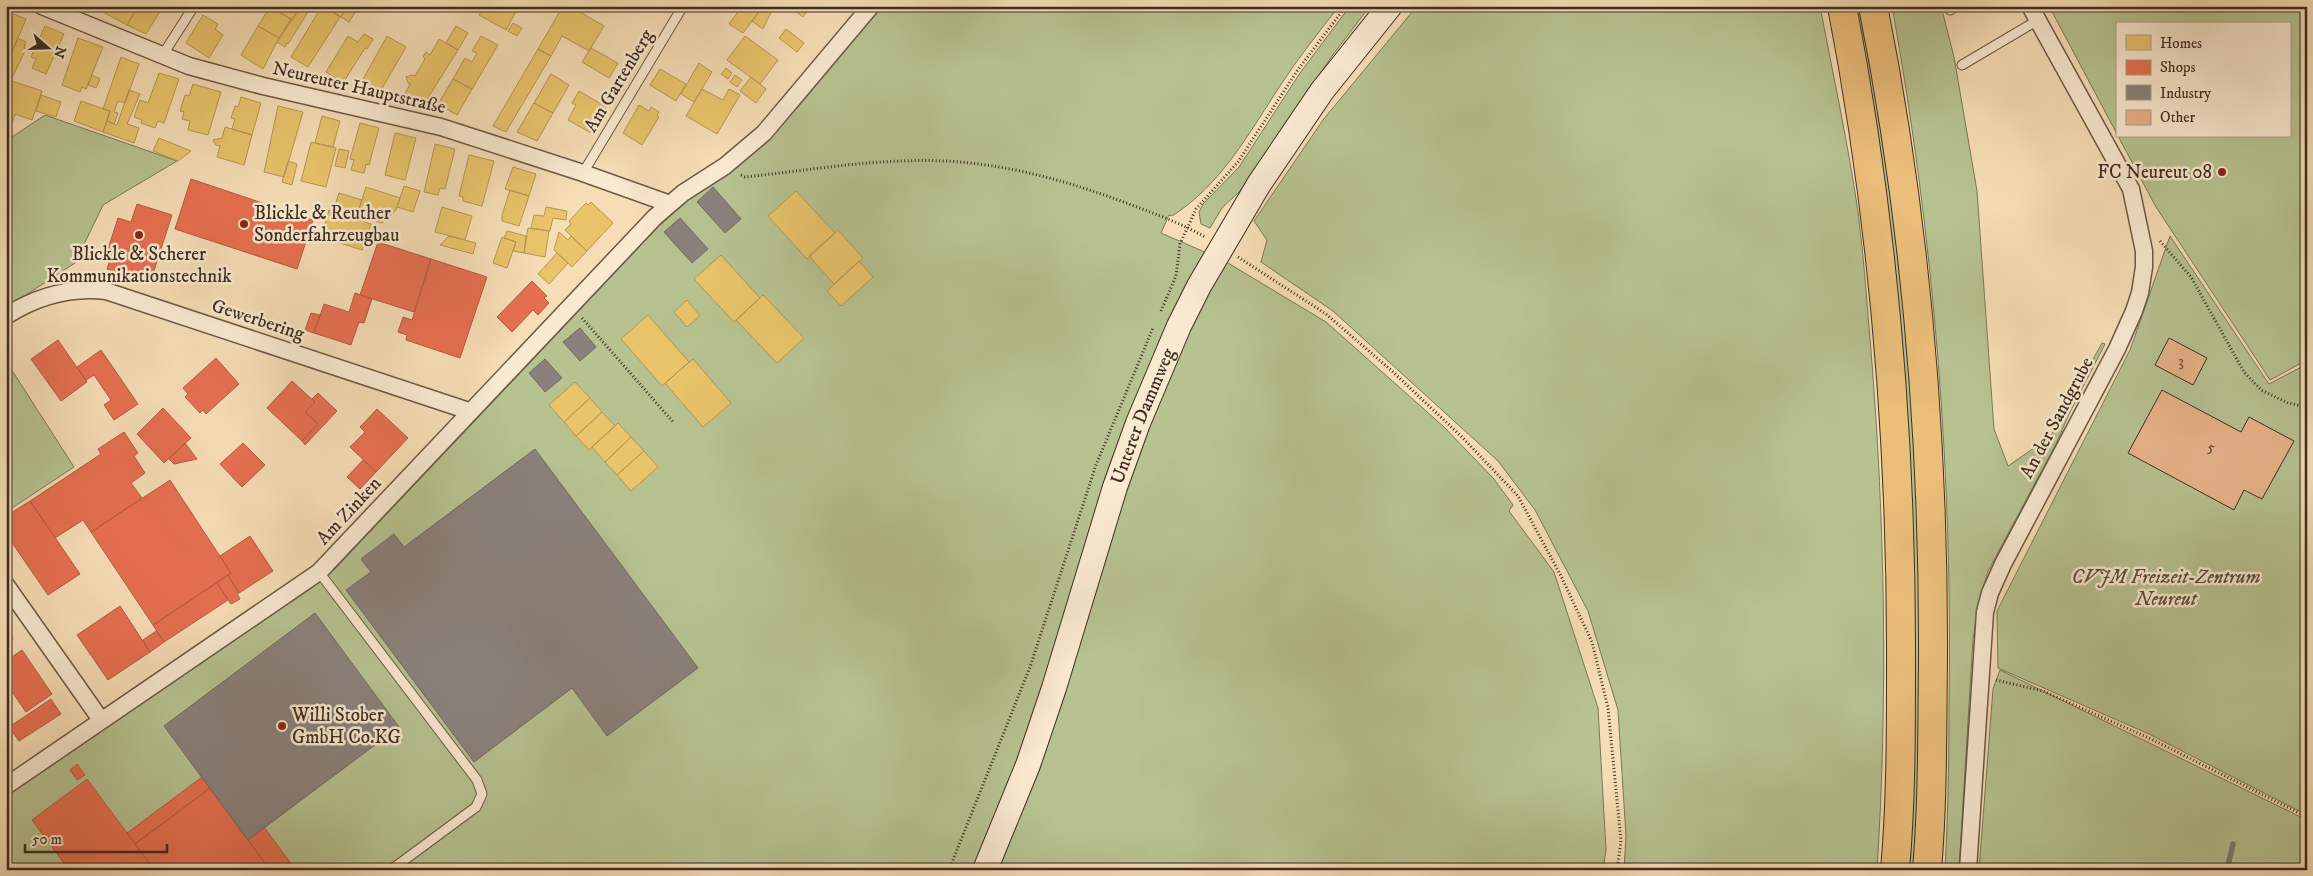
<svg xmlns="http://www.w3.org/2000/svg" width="2313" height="876" viewBox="0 0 2313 876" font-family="'IM FELL DW Pica',serif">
	<rect width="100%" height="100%" fill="#f6ddb5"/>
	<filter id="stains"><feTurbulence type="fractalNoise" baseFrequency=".004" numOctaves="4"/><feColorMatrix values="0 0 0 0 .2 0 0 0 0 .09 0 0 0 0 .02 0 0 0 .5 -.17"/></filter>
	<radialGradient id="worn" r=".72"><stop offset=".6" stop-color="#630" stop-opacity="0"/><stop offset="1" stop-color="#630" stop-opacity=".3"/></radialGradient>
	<path fill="#b7c291" stroke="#7a785a" d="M883 6H1339C1319 32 1298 58 1280 86 1249 133 1221 185 1172 216L1169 215 1161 233 1223 260 1326 322 1444 427 1493 478 1513 505 1509 511 1554 572 1598 708 1606 850 1603 870H15L6 858V796L310 589 334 570 659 226 705 185 767 140 798 107Z
		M1350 6H1370L1332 56 1240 191 1222 208 1210 228 1201 224 1199 212 1203 204 1239 167 1300 73Z
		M1417 6H1820C1833 75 1848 143 1858 212 1864 258 1867 305 1871 351 1885 523 1888 697 1877 870H1624L1626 836 1618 710 1588 611 1535 510 1498 461 1333 311 1261 262 1267 240 1254 221 1323 120Z
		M1853 6H1862L1883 124 1901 273 1916 447 1922 690 1915 870H1907L1910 808Z
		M1892 6H1941L1954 57 1977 191 1994 429 2008 466 2050 437 2102 343 2105 344 2070 412 2055 446 1988 571 1979 602 1973 639 1959 870H1945C1948 816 1949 762 1949 709 1953 473 1934 239 1892 6Z
		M2049 6H2307V360L2270 380 2156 207 2118 136H2289V24H2117V134Z
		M45 115 177 161 103 205 75 263 6 308V141Z
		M2170 236 2269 384 2307 364V815L2149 734 1998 668 1997 611 2130 350Z
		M6 361 74 467 6 512Z
		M2000 670 2307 820V870H1979L1993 689Z"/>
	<path fill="#e9c46a" stroke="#b59754" d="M106 6H138L127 25 103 12Z
		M138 6H155L161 10 146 34 127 25Z
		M275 6H301L292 20 273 8Z
		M322 6 340 17 308 67 291 57Z
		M332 6H348L341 17 330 10Z
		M348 6H359L349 22 341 17Z
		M415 6H429L425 12Z
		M484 6H519L506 30 479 15Z
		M563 6H570L604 26 589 51 562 36 551 56 538 49Z
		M742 6H748L758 13 743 33 729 24Z
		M756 6H774L763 29 752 21 761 9Z
		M792 6H811L803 17 791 8Z
		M270 7 291 19 279 38 258 26Z
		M300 7 308 12 288 44 287 43 285 47 277 42Z
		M6 11 26 19 12 52 6 50Z
		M203 15 218 24 215 29 223 35 209 58 186 43Z
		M513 23 522 28 517 36 508 31Z
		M45 26 64 34 46 74 32 68 36 59 31 57Z
		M258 26 279 38 263 69 241 55Z
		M456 26 468 33 458 50 446 43Z
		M786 29 804 43 797 52 779 38Z
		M364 34 373 39 367 49 365 48 343 83 326 72 348 36 358 42Z
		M387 36 406 47 380 92 362 81Z
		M481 36 498 45 472 89 453 79 465 58 472 62 477 53 472 51Z
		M745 36 778 60 760 84 727 60Z
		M18 38 26 42 24 48 26 49 11 80 6 79V66Z
		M78 38 103 47 86 89 82 87 80 92 62 85Z
		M439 39 458 50 424 104 405 94 410 84 408 83 406 77 412 75 415 76 425 59 423 57 426 52 430 55Z
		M591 48 618 63 609 78 582 62Z
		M538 49 551 56 506 132 493 126Z
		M121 57 139 64 125 103 118 101 114 112 118 113 114 124 107 121 110 111 103 109Z
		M699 63 712 72 694 102 681 94Z
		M726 68 732 73 728 79 721 74Z
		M660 69 686 84 676 101 650 85Z
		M159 73 179 79 164 123 158 121 155 128 141 123 142 120 134 117 140 100 148 103Z
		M551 74 569 85 553 113 534 103Z
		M92 75 100 79 96 88 88 85Z
		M735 75 742 80 737 87 730 82Z
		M751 77 766 89 756 103 740 91Z
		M6 79 42 91 32 120 15 114 12 124 6 122Z
		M453 79 472 89 457 115 438 104Z
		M193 84 221 92 208 135 188 130 190 121 182 119 184 112 180 111 185 95 189 96Z
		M702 89 723 100 729 89 740 95 717 134 686 116Z
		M129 90 140 94 127 124 139 128 134 143 103 132 107 121 117 125Z
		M579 91 606 107 591 133 568 120 576 105 572 103Z
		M41 95 61 102 56 117 36 111Z
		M241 97 261 103 252 135 232 129 235 119 231 118 235 106 238 107Z
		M81 101 110 111 103 132 74 121Z
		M534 103 553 113 537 141 517 132Z
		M639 105 649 111 651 107 659 112 657 116 659 117 642 145 623 133Z
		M278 106 303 112 284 177 264 172Z
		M322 116 340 121 333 147 315 143Z
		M360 123 379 128 369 165 366 164 364 173 351 170 354 160 350 159Z
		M225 127 252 135 244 165 217 157 220 146 216 145 213 140 222 138Z
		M395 133 416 138 405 180 385 175Z
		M159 138 191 151 178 161 153 151Z
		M311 142 336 148 326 187 301 181Z
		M435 144 455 149 445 189 440 188 438 195 424 192Z
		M339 149 349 151 345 168 335 166Z
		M469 155 494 161 482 206 463 201V197L459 196Z
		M288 161 297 164 292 185 282 182Z
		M513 167 536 174 529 196 505 189Z
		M404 186 420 191 413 212 397 207Z
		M366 187 400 198 396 210 382 223 357 215Z
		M510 190 529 196 519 226 502 221V215Z
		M796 191 835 233 807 259 768 216Z
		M339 193 362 200 357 215 334 208Z
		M591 202 613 223 587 251 565 230 571 224 569 221 586 203 588 205Z
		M442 207 472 216 465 240 435 232Z
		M546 207 567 211 566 220 553 218 550 231 531 228 534 215 544 216Z
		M329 210 371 224 362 250 321 237Z
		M528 228 549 231 545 257 524 253Z
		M838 230 863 258 834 284 809 256Z
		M507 231 526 236 524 253 513 251 516 242 504 238Z
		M559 232 568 240 571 236 587 251 572 267 554 250Z
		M449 236 476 243 473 254 440 245Z
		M502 237 516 242 507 268 493 263Z
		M557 253 568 263 549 284 538 274Z
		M721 255 760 298 734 322 694 279Z
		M859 261 873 277 841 306 827 291Z
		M763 295 804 338 777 363 736 320Z
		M687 300 700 316 687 327 674 312Z
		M648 315 689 362 662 386 621 339Z
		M693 359 731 403 703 427 665 383Z
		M575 382 590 398 564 422 549 405Z
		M590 398 602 412 576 436 564 422Z
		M602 412 615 426 589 450 576 436Z
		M618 423 631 437 605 462 592 447Z
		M631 437 644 451 617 475 605 462Z
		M644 451 658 467 631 491 617 475Z"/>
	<path fill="#e76f51" stroke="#b45b43" d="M191 179 313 220 297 269 175 229Z
		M137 204 172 215 150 283 107 269 113 251 108 249 118 218 131 222Z
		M378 242 431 259 414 312 360 295Z
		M431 259 487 277 460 358 406 340 407 335 398 332 403 317 412 320Z
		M532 281 547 296 544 298 549 303 538 315 533 310 512 332 497 317Z
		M355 293 372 299 364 323 359 322 351 345 314 333 324 304 349 312Z
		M311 313 320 315 314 333 305 330Z
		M58 340 87 382 61 401 31 359Z
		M101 350 138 404 114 420 104 405 111 400 94 375 86 380 77 367Z
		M216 358 239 384 206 414 203 410 200 413 185 397 188 394 183 388Z
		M292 381 315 402 305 412 318 424 302 441 267 408Z
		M318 393 337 411 305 445 302 441 318 424 305 412 315 402 312 399Z
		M163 408 191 438 164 463 137 434Z
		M377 409 408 438 376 472 350 447 365 432 360 427Z
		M124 432 138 453 134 456 145 473 131 483 142 498 91 532 83 520 55 538 30 501 101 454 98 449Z
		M185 443 197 459 174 464 169 459Z
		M243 443 265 465 242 487 220 464Z
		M363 460 376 472 360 489 347 477Z
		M170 480 231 573 153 625 91 532Z
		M30 501 80 574 48 595 6 534V516Z
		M250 536 273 571 239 593 228 575 231 573 220 556Z
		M228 575 239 593 237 594 240 599 231 604 217 583Z
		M217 583 228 600 164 642 153 625Z
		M120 606 150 652 108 680 77 635Z
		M6 628 13 639 6 643Z
		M156 631 164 642 150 652 143 640Z
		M22 650 52 694 26 712 6 683V661Z
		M51 699 61 714 19 741 9 727Z
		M77 764 85 775 77 780 70 770Z
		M202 777 210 788 135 844 127 833Z
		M87 779 127 833 154 870H69L32 820Z
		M210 788 248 840 270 870H154L135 844Z
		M264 827 296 870H270L248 840Z"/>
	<path fill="#8a817c" stroke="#736861" d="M713 187 741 219 725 233 697 202Z
		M680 218 708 249 692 263 664 232Z
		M580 328 596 347 580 361 563 342Z
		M545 359 562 378 545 392 529 373Z
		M535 449 698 668 607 736 572 688 474 762 346 590 371 572 361 559 394 534 404 547Z
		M315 613 399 727 248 840 164 726Z"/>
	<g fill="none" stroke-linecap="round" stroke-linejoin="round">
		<path stroke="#778278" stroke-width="5.5" d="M2227 870 2233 844"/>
	</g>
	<path fill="#e7b289" stroke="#3d2d22" d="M2169 338 2207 358 2193 385 2155 365Z
		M2162 390 2241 432 2249 417 2294 441 2262 499 2244 490 2234 510 2128 453Z"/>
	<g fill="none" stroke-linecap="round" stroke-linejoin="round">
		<g stroke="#6b5947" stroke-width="11">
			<path id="service" d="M1950 10 1956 6
				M162 56 194 6
				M1962 65 2038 20
				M583 173 683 6
				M319 572 477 780 482 794 476 807 391 870"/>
		</g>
		<g stroke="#6b5947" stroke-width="19">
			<path id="minor" d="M42 6 189 66 263 86 441 127 583 173 670 204
				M6 316C36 297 70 287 106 291L469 411
				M6 585 101 720
				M6 786 319 572 655 217 683 193 725 166 764 133 871 6
				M1968 870 1985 612 1990 593 2003 564 2117 349 2134 311 2140 293 2144 267V251L2131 189 2030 6"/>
		</g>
		<g stroke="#3d2d22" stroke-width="26">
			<g id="secondary">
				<path id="s1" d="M985 870 1028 765 1054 688 1115 487 1138 423 1179 326 1199 286 1259 184 1322 91 1390 6"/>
			</g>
		</g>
		<g stroke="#3d2d22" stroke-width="30">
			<path id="trunk" d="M1842 6C1884 224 1902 448 1901 669 1901 736 1901 803 1895 870
				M1873 6C1916 221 1934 442 1933 661 1932 730 1933 800 1927 870"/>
		</g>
		<path stroke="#3d2d22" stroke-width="3" stroke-dasharray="1 2.5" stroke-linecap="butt" d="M741 175 745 177C811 170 878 158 945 161 1006 164 1064 180 1121 201 1150 212 1179 222 1205 237
			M2160 241 2191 277 2244 372 2261 390 2288 403 2307 407
			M1238 257 1326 314 1392 371 1462 437 1518 496 1561 576 1592 642 1608 708 1621 841 1617 870
			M1161 311 1176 276 1180 244 1196 209 1238 162 1297 71 1346 6
			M582 318 674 423
			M1996 680 2043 691 2151 739 2307 817
			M949 870 1030 667 1096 465 1153 328"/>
		<use href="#service" stroke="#f9e9cf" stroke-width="9"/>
		<use href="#minor" stroke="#f9e9cf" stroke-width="16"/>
		<use href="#secondary" stroke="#f9e9cf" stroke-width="24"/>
		<use href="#trunk" stroke="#ebbe7a" stroke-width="28"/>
	</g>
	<g fill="#8f2418" stroke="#f9e9cf" stroke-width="2">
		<circle cx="2222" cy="172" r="5"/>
		<circle cx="244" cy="224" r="5"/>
		<circle cx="139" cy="235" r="5"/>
		<circle cx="282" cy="726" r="5"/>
	</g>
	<g text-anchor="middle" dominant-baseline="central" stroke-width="5" stroke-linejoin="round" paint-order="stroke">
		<g font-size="16" fill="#684e3c">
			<text x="2181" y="361">3</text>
			<text x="2211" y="447">5</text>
		</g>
		<g font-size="19" fill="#3d2d22" stroke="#f9e9cf">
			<text transform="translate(619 81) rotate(-59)">Am Gartenberg</text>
			<text transform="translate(359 88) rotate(13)">Neureuter Hauptstraße</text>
			<text transform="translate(258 320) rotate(18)">Gewerbering</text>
			<text stroke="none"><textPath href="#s1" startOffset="481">Unterer Dammweg</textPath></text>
			<text transform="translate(2057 418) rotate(-62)">An der Sandgrube</text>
			<text transform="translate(349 511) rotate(-47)">Am Zinken</text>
		</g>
		<g font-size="19" fill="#3d2d22" stroke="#f9e9cf" text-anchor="start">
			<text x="2212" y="172" text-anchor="end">FC Neureut 08</text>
			<text x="254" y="213">Blickle &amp; Reuther<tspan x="254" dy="22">Sonderfahrzeugbau</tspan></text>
			<text x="139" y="254" text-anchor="middle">Blickle &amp; Scherer<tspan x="139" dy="22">Kommunikationstechnik</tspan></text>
			<text x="292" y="715">Willi Stober<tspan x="292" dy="22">GmbH Co.KG</tspan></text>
		</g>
		<g font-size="19" font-style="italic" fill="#554b38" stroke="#f9e9cf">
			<text x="2166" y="577">CVJM Freizeit-Zentrum<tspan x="2166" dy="22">Neureut</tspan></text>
		</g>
	</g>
	<rect width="2313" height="876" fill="none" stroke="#f6ddb5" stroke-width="25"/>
	<rect x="8" y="8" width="2298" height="861" fill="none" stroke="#3d2d22" stroke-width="2.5"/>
	<rect x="12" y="12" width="2288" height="851" fill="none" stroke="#3d2d22"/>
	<rect x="2116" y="22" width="175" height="115" fill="#f9e9cf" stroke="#ae9e8a"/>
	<rect x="2126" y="35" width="25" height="15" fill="#e9c46a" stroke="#ae9e8a"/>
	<text x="2160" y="48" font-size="15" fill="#3d2d22">Homes</text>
	<rect x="2126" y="60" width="25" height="15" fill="#e76f51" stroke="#ae9e8a"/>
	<text x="2160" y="72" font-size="15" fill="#3d2d22">Shops</text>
	<rect x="2126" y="85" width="25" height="15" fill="#8a817c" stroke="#ae9e8a"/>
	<text x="2160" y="98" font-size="15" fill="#3d2d22">Industry</text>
	<rect x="2126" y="110" width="25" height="15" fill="#e7b289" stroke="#ae9e8a"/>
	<text x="2160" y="122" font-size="15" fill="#3d2d22">Other</text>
	<g transform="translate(48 48) rotate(110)" stroke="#f9e9cf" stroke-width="4" paint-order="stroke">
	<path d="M0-4L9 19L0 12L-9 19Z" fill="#3d2d22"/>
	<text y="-8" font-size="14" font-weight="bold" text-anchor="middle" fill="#3d2d22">N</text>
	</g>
	<path d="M25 844v8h142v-8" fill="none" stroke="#3d2d22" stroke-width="2.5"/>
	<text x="32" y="844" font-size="15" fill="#3d2d22" stroke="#f9e9cf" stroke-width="4" paint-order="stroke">50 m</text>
	<rect width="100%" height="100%" filter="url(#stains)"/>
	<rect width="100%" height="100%" fill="url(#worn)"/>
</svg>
